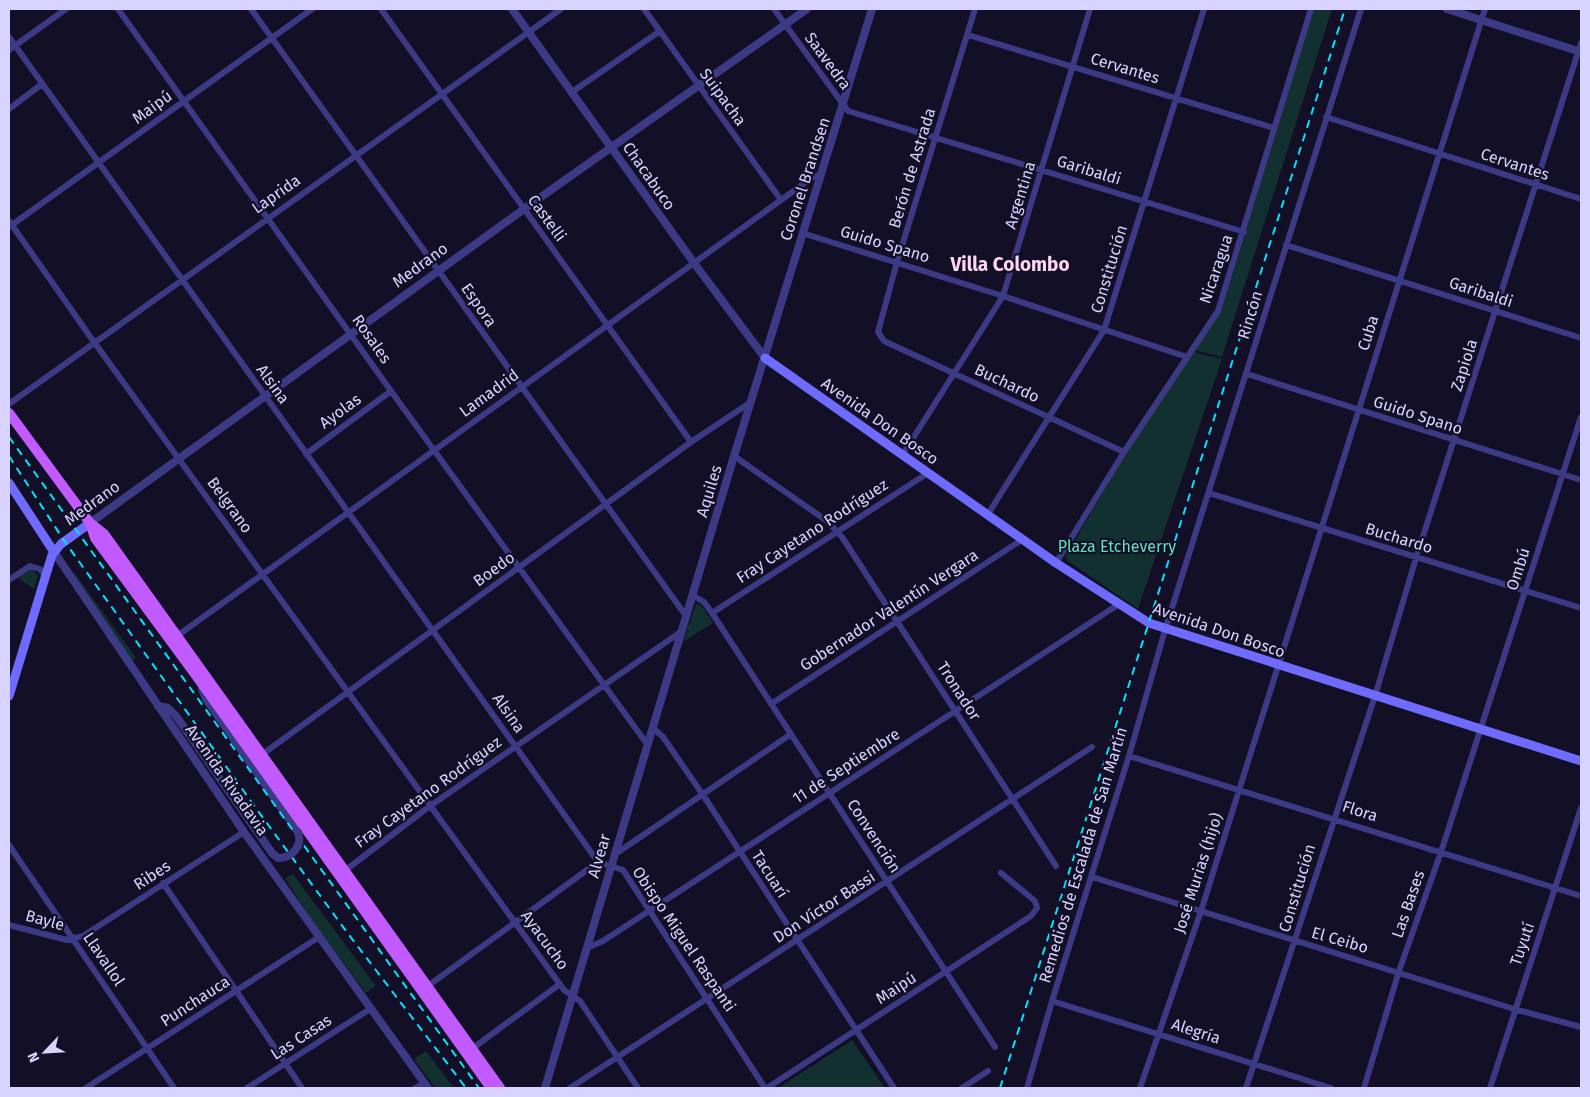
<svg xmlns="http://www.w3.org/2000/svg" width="1590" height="1097" viewBox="0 0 1590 1097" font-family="'Fira Sans',sans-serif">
	<rect width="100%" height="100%" fill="#130f26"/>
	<path fill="#12302f" d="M1313 9H1332L1222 357 1194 350 1222 309Z
		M1193 352 1222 359 1138 609 1068 561 1065 557 1131 445Z
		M32 569 38 575 34 589 18 578Z
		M73 571 136 658 132 661 75 577Z
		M696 604 701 605 713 623 683 642Z
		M293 874 376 986 366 993 306 912 285 878Z
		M852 1040 885 1088H778Z
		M426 1051 454 1088H435L414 1059Z"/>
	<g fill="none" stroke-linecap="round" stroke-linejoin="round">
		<path stroke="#3d3a85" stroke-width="6" d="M118 9 391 391 647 744
			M251 9 686 616
			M381 9 691 442
			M644 9 781 200
			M774 9 848 111 1244 232
			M975 9 897 262 878 332 884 341 1124 452
			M968 35 1274 128
			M9 37 598 862 623 870 765 1088
			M9 50 66 9
			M572 92 660 31
			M9 109 42 84
			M1326 117 1581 199
			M9 221 94 342 564 990 580 1001 638 1088
			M9 227 312 9
			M802 233 1003 296 1187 357
			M1286 245 1581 338
			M1247 374 1581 480
			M9 404 561 9
			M306 454 391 391
			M903 454 1003 296 1090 9
			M734 456 827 521 842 537 1056 866
			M1209 493 1581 608
			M988 514 1104 330 1204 9
			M1056 563 1124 452 1218 311 1311 9
			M9 580 30 566 40 569 45 576
			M692 595 704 602 712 613 995 1047
			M712 613 928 473
			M177 636 813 177 820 175
			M771 704 1023 539
			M653 728 663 737 703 795 894 1088
			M260 756 691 442 751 402
			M1129 756 1581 896
			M9 845 174 1088
			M614 855 791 734
			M343 872 430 806 682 631
			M1092 877 1514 1009 1581 1027
			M163 883 302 1088
			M9 925 67 940 83 936 244 832
			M587 948 603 941 1119 604
			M425 988 598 862
			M1052 1001 1331 1088
			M469 1051 560 984
			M86 1088 319 937
			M247 1088 370 1009
			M415 1088 424 1083
			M570 1088 1092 747
			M767 1088 1031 916 1037 908 1035 901 1001 873
			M962 1088 988 1071
			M1027 1088 1052 1001 1129 756 1165 630 1361 9
			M1140 1088 1201 911 1485 9
			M1246 1088 1375 696 1416 558 1581 43
			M1364 1088 1399 971 1441 852 1581 417
			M1490 1088 1581 808"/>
		<path stroke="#3d3a85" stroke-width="8" d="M512 9 694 263 765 358
			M1447 9 1581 52
			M90 523 524 209 807 9
			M54 552 244 832 428 1088
			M202 689 206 699 298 832
			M158 706 168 708 176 716 272 853
			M545 1088 734 456 872 9"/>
		<path stroke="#6f6bff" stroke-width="9" d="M765 358 1056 563 1149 623 1581 761
			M9 483 54 552
			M9 696 52 555 61 544 90 523"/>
		<path stroke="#c25bff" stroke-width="10" d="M9 413 90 523 95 538 198 678 491 1088
			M90 523 104 534 500 1088"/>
		<path stroke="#00e5ff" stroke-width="2" stroke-dasharray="8 6" stroke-linecap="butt" d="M9 437 479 1088
			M9 456 65 542 258 811 349 935 466 1088
			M1000 1088 1345 9"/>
		<path stroke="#3d3a85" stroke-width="8" d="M272 853 278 858C292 858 303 846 298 832"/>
	</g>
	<g text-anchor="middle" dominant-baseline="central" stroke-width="4.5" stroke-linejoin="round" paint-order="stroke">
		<g font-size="16" fill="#d9d4ff" stroke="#130f26">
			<text transform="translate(828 61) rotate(54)">Saavedra</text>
			<text transform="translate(1125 68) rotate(17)">Cervantes</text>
			<text transform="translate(723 97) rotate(54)">Suipacha</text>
			<text transform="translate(152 107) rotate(-36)">Maipú</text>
			<text transform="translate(1515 164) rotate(18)">Cervantes</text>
			<text transform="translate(912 168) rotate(-73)">Berón de Astrada</text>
			<text transform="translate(1089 170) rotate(17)">Garibaldi</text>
			<text transform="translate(649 176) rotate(55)">Chacabuco</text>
			<text transform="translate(805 179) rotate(-72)">Coronel Brandsen</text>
			<text transform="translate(276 194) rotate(-35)">Laprida</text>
			<text transform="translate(1020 195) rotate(-73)">Argentina</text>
			<text transform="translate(547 218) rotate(54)">Castelli</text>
			<text transform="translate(885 244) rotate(17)">Guido Spano</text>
			<text transform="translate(420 265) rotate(-36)">Medrano</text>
			<text transform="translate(1109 269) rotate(-73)">Constitución</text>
			<text transform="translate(1216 269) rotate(-71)">Nicaragua</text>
			<text transform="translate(1481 292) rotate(18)">Garibaldi</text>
			<text transform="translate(479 305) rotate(55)">Espora</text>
			<text transform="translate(1250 315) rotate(-73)">Rincón</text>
			<text transform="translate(1368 333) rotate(-72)">Cuba</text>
			<text transform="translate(372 339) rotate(55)">Rosales</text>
			<text transform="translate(1464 365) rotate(-72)">Zapiola</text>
			<text transform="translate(1007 383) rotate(25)">Buchardo</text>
			<text transform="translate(273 384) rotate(54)">Alsina</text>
			<text transform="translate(489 393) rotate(-36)">Lamadrid</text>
			<text transform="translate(340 411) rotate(-36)">Ayolas</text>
			<text transform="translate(1418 415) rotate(18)">Guido Spano</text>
			<text transform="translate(880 421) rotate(35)">Avenida Don Bosco</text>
			<text transform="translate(709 491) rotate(-73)">Aquiles</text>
			<text transform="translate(92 503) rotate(-36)">Medrano</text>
			<text transform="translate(230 505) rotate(54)">Belgrano</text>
			<text transform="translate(812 531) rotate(-33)">Fray Cayetano Rodríguez</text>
			<text transform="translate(1399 538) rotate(17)">Buchardo</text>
			<text transform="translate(494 569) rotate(-36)">Boedo</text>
			<text transform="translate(1518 569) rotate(-72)">Ombú</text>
			<text transform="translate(889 610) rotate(-33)">Gobernador Valentín Vergara</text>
			<text transform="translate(1219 630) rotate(19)">Avenida Don Bosco</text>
			<text transform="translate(959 691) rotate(57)">Tronador</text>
			<text transform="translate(509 713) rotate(55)">Alsina</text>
			<text transform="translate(846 766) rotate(-33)">11 de Septiembre</text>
			<text transform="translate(227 780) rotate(55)">Avenida Rivadavia</text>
			<text transform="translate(428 792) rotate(-36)">Fray Cayetano Rodríguez</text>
			<text transform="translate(1360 811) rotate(18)">Flora</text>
			<text transform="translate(874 836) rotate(57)">Convención</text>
			<text transform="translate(1083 855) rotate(-73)">Remedios de Escalada de San Martín</text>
			<text transform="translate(599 856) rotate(-74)">Alvear</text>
			<text transform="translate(1198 873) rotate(-72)">José Murias (hijo)</text>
			<text transform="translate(770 874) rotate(57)">Tacuarí</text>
			<text transform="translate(152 875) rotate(-33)">Ribes</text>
			<text transform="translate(1297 888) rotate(-73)">Constitución</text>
			<text transform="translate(1408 904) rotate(-71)">Las Bases</text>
			<text transform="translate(824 907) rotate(-33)">Don Víctor Bassi</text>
			<text transform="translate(45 920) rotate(15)">Bayle</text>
			<text transform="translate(684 939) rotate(56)">Obispo Miguel Raspanti</text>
			<text transform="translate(545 940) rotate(54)">Ayacucho</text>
			<text transform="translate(1340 940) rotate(16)">El Ceibo</text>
			<text transform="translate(1522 944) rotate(-71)">Tuyutí</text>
			<text transform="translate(104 959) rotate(56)">Llavallol</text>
			<text transform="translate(896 988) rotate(-33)">Maipú</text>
			<text transform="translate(195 1001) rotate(-33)">Punchauca</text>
			<text transform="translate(1196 1031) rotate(18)">Alegría</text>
			<text transform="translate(301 1037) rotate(-33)">Las Casas</text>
		</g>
		<g font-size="16" fill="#5fe0c0" stroke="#130f26">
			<text x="1117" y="546">Plaza Etcheverry</text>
		</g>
		<g font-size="19" font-weight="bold" fill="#ffd6f0" stroke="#130f26">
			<text x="1010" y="264">Villa Colombo</text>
		</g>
	</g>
	<rect width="1590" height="1097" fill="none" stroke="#d9d4ff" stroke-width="20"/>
	<g transform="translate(45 1052) rotate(245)" stroke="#130f26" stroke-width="4" paint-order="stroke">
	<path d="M0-4L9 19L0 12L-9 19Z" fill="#d9d4ff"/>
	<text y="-8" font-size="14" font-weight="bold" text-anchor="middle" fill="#d9d4ff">N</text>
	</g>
</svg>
